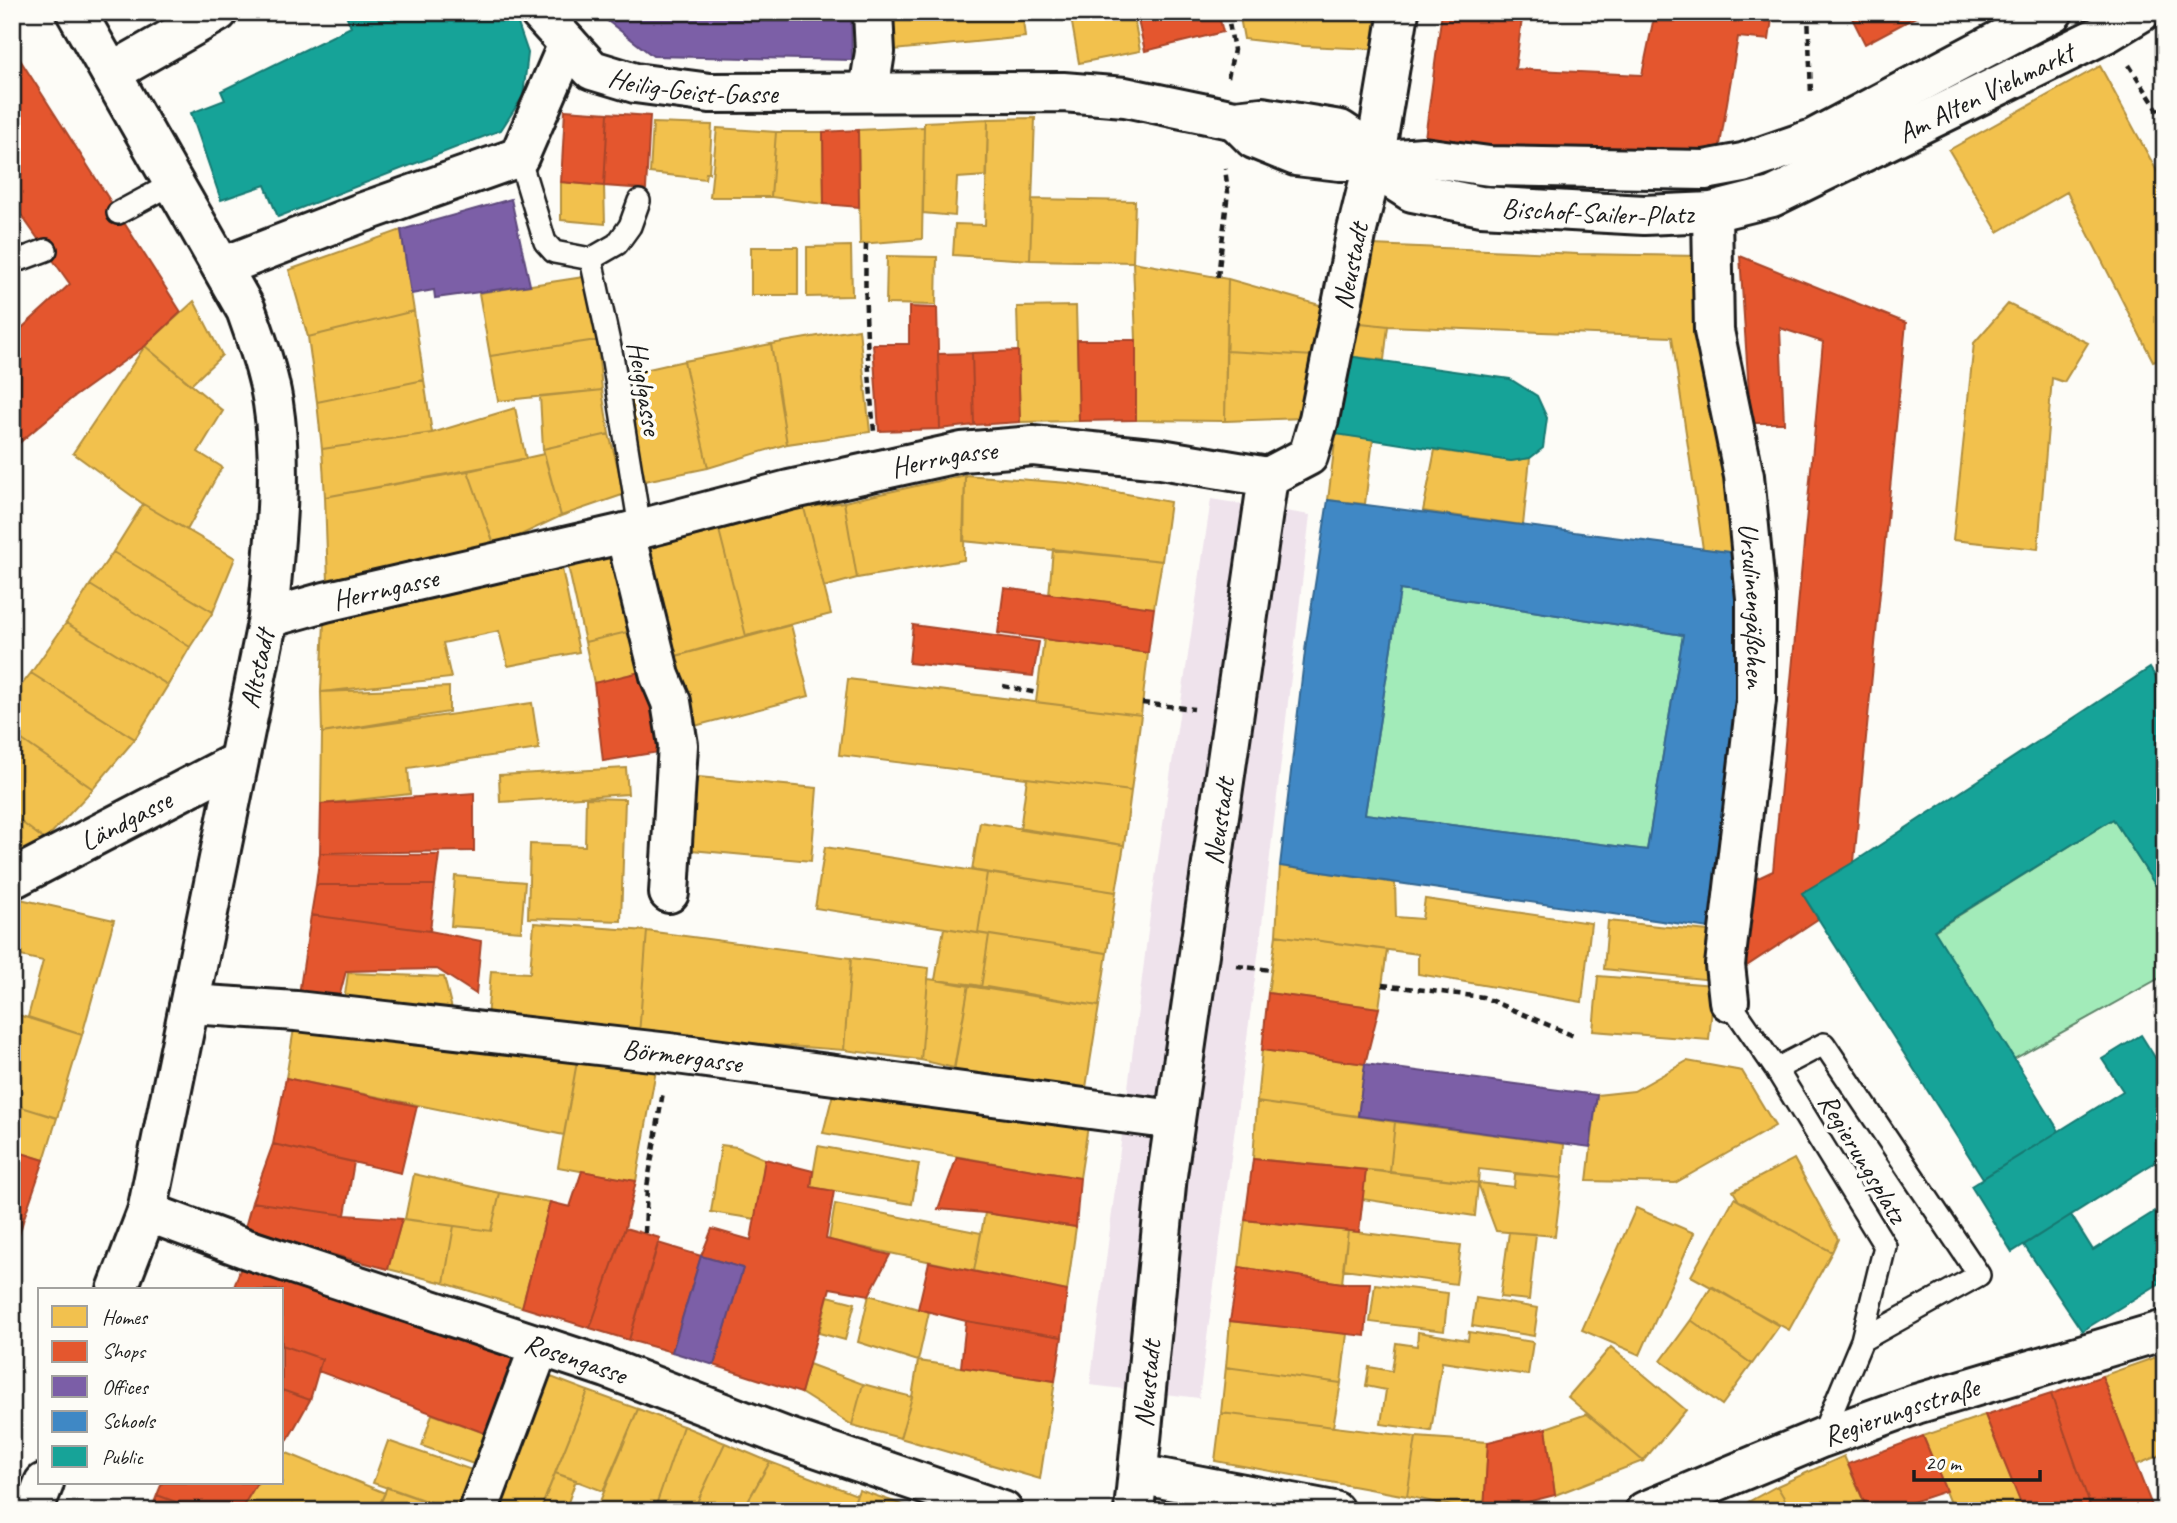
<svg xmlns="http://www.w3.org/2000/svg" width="2177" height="1523" viewBox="0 0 2177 1523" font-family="Caveat,sans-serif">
	<rect width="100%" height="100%" fill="#fdfcf7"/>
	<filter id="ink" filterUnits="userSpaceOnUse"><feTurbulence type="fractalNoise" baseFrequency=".0143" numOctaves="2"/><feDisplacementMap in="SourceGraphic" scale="14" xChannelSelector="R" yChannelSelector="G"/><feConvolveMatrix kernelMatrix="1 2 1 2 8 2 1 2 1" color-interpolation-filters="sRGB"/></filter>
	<g filter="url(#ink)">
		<path fill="#efe3ec" d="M1211 499 1310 515 1261 933 1199 1398 1090 1385 1153 892Z"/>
		<path fill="#a2ebb9" stroke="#5f846a" stroke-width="2" d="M1400 590 1683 635 1647 850 1365 814Z
			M2113 819 2165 900V975L2014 1059 1934 931Z"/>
		<path fill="#f2c14e" stroke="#b2903f" stroke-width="2" d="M890 12H1022L1025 37 894 50Z
			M1070 12H1133L1140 51 1079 63Z
			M1239 12H1376L1373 49 1304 46 1244 39Z
			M2100 66 2165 186V357L2153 361 2067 192 1998 232 1949 150Z
			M1035 118 1030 260 953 255 955 224 985 225 988 119Z
			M988 119 987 176 957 178 955 216 923 213 924 122Z
			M653 123 712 125 709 173H706L705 179 650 173Z
			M924 127 922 239 860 244 858 130Z
			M717 128 776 132 771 197H710Z
			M776 132H823L824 204 771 197Z
			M561 182 604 186 605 224 561 220Z
			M1032 199 1135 201 1133 262 1030 260Z
			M401 230 414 311 308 337 289 270Z
			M1372 245 1578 254 1700 256 1702 338 1736 553 1703 549 1672 337 1388 326 1351 322Z
			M851 246 852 296 807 297V247Z
			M751 247H798V295H751Z
			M887 256 937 257 936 305 886 304Z
			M1133 262 1228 279 1225 421 1136 420V340Z
			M584 277 597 340 490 356 479 293Z
			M1228 279 1323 306 1314 356 1226 351Z
			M194 301 222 355 191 385 145 346Z
			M2008 304 2088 343 2064 382 2052 378 2038 549 1953 540 1974 343Z
			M1076 306 1079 421 1020 422 1017 307Z
			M414 311 424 380 317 402 308 337Z
			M1351 322 1388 326 1384 360 1347 356Z
			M859 329 870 432 787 444 771 344Z
			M597 340 602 390 498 401 490 356Z
			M771 344 787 444 708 468 684 361Z
			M145 346 223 411 198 452 222 467 187 530 143 504 73 453Z
			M1226 351 1314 356 1303 418 1225 421Z
			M684 361 708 468 645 481 622 375Z
			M424 380 432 433 322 449 317 402Z
			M602 390 609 434 543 449 540 396Z
			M515 408 526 459 325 497 322 449 432 433Z
			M609 434 625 494 561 516 543 449Z
			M1336 434 1373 439 1365 504 1328 500Z
			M1435 450 1511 461 1530 458 1523 525 1423 511Z
			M544 454 561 516 495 547 468 471Z
			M468 471 495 547 328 582 325 497Z
			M965 475 1068 483 1170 502 1162 561 963 541Z
			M965 475 964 560 857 578 844 502Z
			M844 502 857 578 824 587 804 508Z
			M143 504 235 558 213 612 113 552Z
			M804 508 831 614 746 636 719 530Z
			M719 530 746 636 669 658 638 551Z
			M1053 549 1162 561 1154 608 1049 595Z
			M113 552 213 612 190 647 90 585Z
			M622 554 640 629 585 642 568 566Z
			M561 564 579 652 508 666 499 631 443 643 451 678 321 692 324 621Z
			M90 585 190 647 168 685 66 623Z
			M66 623 168 685 135 739 31 673Z
			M791 625 809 696 687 728 669 658Z
			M640 629 649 670 594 683 585 642Z
			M1044 639 1148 653 1141 715 1036 702Z
			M31 673 135 739 93 789 12 733V697Z
			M848 679 1141 715 1131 791 839 755Z
			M449 687V712L322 733 321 692Z
			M532 703 539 749 408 768 410 794 321 804 322 733Z
			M12 733 93 789 45 840 12 815Z
			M626 768 628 794 500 802 499 775Z
			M687 776 817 788 811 861 681 849Z
			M1027 778 1131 791 1124 845 1020 830Z
			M586 798 625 799 621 921 528 918 530 844 585 846Z
			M12 815 45 840 12 868Z
			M980 822 1124 845 1116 892 972 870Z
			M825 847 987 873 978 933 815 908Z
			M1280 866 1395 883 1396 917 1422 919 1425 899 1591 923 1582 1002 1418 974V954L1276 935Z
			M987 873 1116 892 1107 953 978 933Z
			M455 876 525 882 521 931 451 926Z
			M20 899 114 920 82 1035 28 1017 43 961 12 954V908Z
			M1608 921 1718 932 1713 980 1604 969Z
			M534 923 647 931 639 1035 487 1019 491 971 530 973Z
			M944 928 989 935 981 988 935 980Z
			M647 931 851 958 844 1050 639 1035Z
			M989 935 1107 953 1099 1006 981 988Z
			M1276 935 1387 950 1379 1008 1268 993Z
			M851 958 929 968 921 1060 844 1050Z
			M348 973 444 977 455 1021 343 1009Z
			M1598 976 1714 985 1709 1040 1593 1031Z
			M928 979 969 984 954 1068 921 1060Z
			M969 984 1099 1006 1084 1100 953 1077Z
			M12 1013 82 1035 57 1118 12 1104Z
			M295 1022 578 1056 564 1135 286 1078Z
			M1262 1050 1365 1064 1358 1116 1257 1102Z
			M578 1056 656 1070 636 1181 558 1167Z
			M1687 1061 1742 1071 1775 1126 1675 1183 1587 1181 1597 1095 1634 1091Z
			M837 1078 1090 1113 1080 1178 823 1133Z
			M1257 1102 1395 1122 1390 1172 1253 1159Z
			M12 1104 57 1118 44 1160 12 1150Z
			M1395 1122 1564 1144 1562 1178 1479 1169 1478 1183 1390 1172Z
			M721 1145 737 1147 765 1159 756 1219 711 1212Z
			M818 1146 919 1164 912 1204 811 1187Z
			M1794 1159 1838 1239 1832 1252 1739 1201 1733 1191Z
			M1366 1170 1478 1183 1475 1216 1362 1199Z
			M414 1174 500 1193 491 1231 405 1219Z
			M1515 1174 1562 1178 1555 1236 1496 1231 1478 1183 1514 1187Z
			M500 1193 550 1202 522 1307 444 1283 454 1226 491 1231Z
			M1734 1198 1832 1252 1789 1330 1691 1276Z
			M835 1204 981 1233 974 1271 829 1240Z
			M1636 1208 1694 1233 1640 1355 1582 1330Z
			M985 1213 1076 1227 1067 1291 974 1271Z
			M402 1219 454 1226 444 1283 388 1269Z
			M1245 1220 1348 1231 1342 1283 1239 1267Z
			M1348 1231 1461 1245 1456 1284 1343 1269Z
			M1509 1232 1536 1234 1529 1300 1500 1297Z
			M1375 1284 1448 1293 1444 1331 1370 1322Z
			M1712 1286 1779 1326 1752 1364 1691 1320Z
			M869 1295 929 1312 918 1361 858 1342Z
			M828 1296 855 1303 845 1340 819 1333Z
			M1476 1298 1538 1308 1534 1336 1472 1326Z
			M1691 1320 1752 1364 1722 1405 1661 1361Z
			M1230 1321 1347 1334 1341 1383 1226 1367Z
			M1418 1332 1468 1340 1469 1332 1533 1342 1528 1375 1442 1362 1431 1431 1381 1424 1386 1390 1366 1386 1369 1367 1392 1371 1396 1343 1417 1346Z
			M1611 1347 1686 1410 1643 1461 1568 1397Z
			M2162 1355 2165 1362V1453L2136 1465 2102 1376Z
			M918 1361 1055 1381 1040 1479 900 1438 912 1397Z
			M809 1364 863 1384 852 1425 801 1393Z
			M1226 1367 1341 1383 1333 1427 1221 1413Z
			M543 1374 588 1391 540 1511H495Z
			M863 1384 912 1397 900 1438 852 1425Z
			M588 1391 638 1409 603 1491 555 1473Z
			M638 1409 683 1426 654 1511H596Z
			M1221 1413 1416 1437 1407 1496 1215 1461Z
			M432 1414 490 1435 479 1466 422 1446Z
			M1587 1414 1643 1461 1555 1495 1546 1428Z
			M1985 1415 2023 1508 2016 1511H1953L1923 1436Z
			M683 1426 725 1443 693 1511H654Z
			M1416 1437 1488 1442 1484 1511H1473L1407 1496Z
			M388 1441 475 1471 461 1511H454L373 1483Z
			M725 1443 770 1462 742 1511H693Z
			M282 1451 385 1493 377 1511H304L292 1505 289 1511H240L257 1483H282Z
			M1844 1456 1868 1511H1792L1777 1486Z
			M770 1462 857 1495 850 1511H750L744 1508Z
			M555 1473 576 1480 565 1511H540Z
			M1777 1486 1792 1511H1743L1741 1506Z
			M387 1487 454 1511H377Z
			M859 1490 921 1511H850Z"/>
		<path fill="#e4572e" stroke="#a84529" stroke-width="2" d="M1136 12H1218L1223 32 1145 51Z
			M1442 12H1523L1515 69 1642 75 1655 12H1773L1769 40 1738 37 1718 157 1424 145Z
			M1849 12H1925L1865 44Z
			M12 47 181 312 145 346 71 399 12 449V337L70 284 12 202Z
			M565 110 608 113 604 186 561 182Z
			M608 113 650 116 646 189 604 186Z
			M858 130 859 207 824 204 823 132Z
			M1740 256 1906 323 1854 862 1802 893 1818 919 1733 975 1741 886 1773 871 1823 342 1780 328 1784 423H1751Z
			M909 307 937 308 940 429 879 431 873 344H909Z
			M1077 340H1136V420L1079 421Z
			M1018 351 1020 422 974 425 972 353Z
			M972 353 974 425 940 429 938 354Z
			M1004 588 1154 608 1148 653 998 633Z
			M913 625 1039 642 1033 676 909 663Z
			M649 670 659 752 603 761 594 683Z
			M474 793V851L320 853 321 804Z
			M320 853 439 855 435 885H316Z
			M316 885H435L430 931 311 915Z
			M311 915 430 931 481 941 476 994 437 969 346 971 336 1009 298 1001Z
			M1268 993 1379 1008 1365 1064 1262 1050Z
			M286 1078 417 1106 401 1173 273 1144Z
			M273 1144 354 1162 345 1215 252 1202Z
			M12 1150 44 1160 24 1218 12 1214Z
			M957 1157 1080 1178 1076 1227 985 1213 938 1209Z
			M765 1159 813 1171 811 1187 834 1191 826 1239 890 1255 869 1295 830 1288 801 1393 714 1365 743 1268 701 1256 712 1229 751 1240Z
			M1253 1159 1366 1170 1359 1232 1245 1220Z
			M582 1171 636 1181 625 1228 590 1328 522 1307 550 1202 570 1207Z
			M252 1202 345 1215 402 1219 388 1269 244 1231Z
			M12 1214 24 1218 12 1259Z
			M625 1228 660 1238 629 1340 590 1328Z
			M658 1243 701 1256 672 1352 629 1340Z
			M929 1262 1067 1291 1062 1337 966 1321 918 1309Z
			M241 1267 513 1357 490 1435 318 1371 322 1359 282 1345V1290H233Z
			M1239 1267 1342 1283H1370L1365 1336 1230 1321Z
			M966 1321 1062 1337 1055 1381 961 1367Z
			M282 1345 322 1359 310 1400 282 1390Z
			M2102 1376 2136 1465 2154 1511H2092L2051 1394Z
			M282 1390 310 1400 282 1450Z
			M2051 1394 2092 1511H2024L1985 1415Z
			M1546 1428 1555 1495 1492 1511H1484L1488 1442Z
			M1923 1436 1946 1491 1886 1511H1868L1848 1464Z
			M162 1483H257L240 1511H200L157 1495Z
			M157 1495 200 1511H151Z"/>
		<path fill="#7b5ea7" stroke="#5e4a7d" stroke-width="2" d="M596 12H851L852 60 653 56Z
			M511 199 530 285 435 298 434 290 411 294 401 230Z
			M1365 1064 1597 1095 1590 1147 1358 1116Z
			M701 1256 743 1268 714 1365 672 1352Z"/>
		<path fill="#3f88c5" stroke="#346892" stroke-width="2" fill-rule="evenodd" d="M1328 500 1736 553 1740 672 1710 928 1280 866 1306 643ZM1400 590 1683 635 1647 850 1365 814Z"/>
		<path fill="#17a398" stroke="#187a73" stroke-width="2" d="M345 12H510L517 21 528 53 523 96 501 130 278 217 265 185 221 200 191 113 225 100 221 91 351 27Z
			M1347 356 1510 379 1537 396 1547 418 1543 448 1530 458 1511 461 1336 434Z
			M2150 668 2165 692V900L2113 819 1934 930 2059 1131 1983 1178 1802 893 1854 862Z
			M2141 1035 2161 1067 2165 1065V1156L2012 1252 1971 1186 2123 1091 2102 1059Z
			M2165 1205V1280L2082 1331 2024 1245 2071 1215 2093 1250Z"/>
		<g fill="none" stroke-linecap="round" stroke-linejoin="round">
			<g stroke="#1c1c1c" stroke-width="26">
				<path id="lane" d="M519 157 545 242 554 252 591 259 617 244 630 226 639 201
					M118 213 172 184
					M22 259 46 250
					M591 259 613 361 640 528
					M1729 1001 1776 1069 1885 1246 1862 1340 1821 1438
					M1776 1069 1824 1044 1979 1275 1862 1340"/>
			</g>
			<g stroke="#1c1c1c" stroke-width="44">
				<g id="street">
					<path id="s1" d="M539 12 592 70 635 83 710 93 1063 92 1125 97 1235 120 1262 117 1340 130 1358 142 1390 178 1412 192 1481 206 1644 215 1712 212 1772 197 2108 32 2141 12"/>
					<path d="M111 73 218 12"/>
					<path d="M869 91 875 52 873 12"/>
					<path d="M1235 120 1254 139 1296 156 1340 161H1374L1423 157 1489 166 1705 170 1743 163 1813 139 2053 12"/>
					<path id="s2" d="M1712 212 1714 331 1744 476 1756 598V700L1725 965 1729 1001"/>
					<path d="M222 267 361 213 519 157 568 44"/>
					<path id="s3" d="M1268 477 1308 456 1319 419 1357 230 1374 161 1399 12"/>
					<path d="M625 533 660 676 671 702 678 745 669 893"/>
					<path id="s4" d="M268 618 325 602 625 533 789 490 962 452 1033 446 1161 459 1268 477"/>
					<path id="s5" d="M12 879 237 762"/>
					<path id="s6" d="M190 1004 296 1011 669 1053 1174 1120"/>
					<path id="s7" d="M147 1212 247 1249 607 1368 783 1436 1003 1511"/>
					<path d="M1138 1474 1334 1511"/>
					<path d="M478 1511 540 1345"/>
					<path id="s8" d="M1134 1511 1167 1175 1268 477"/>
					<path id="s9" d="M1645 1511 1821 1438 1916 1404 2165 1330"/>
				</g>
			</g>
			<g stroke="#1c1c1c" stroke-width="44">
				<path id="secondary" d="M76 12 246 310C257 341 268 371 273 403 284 474 274 548 268 618L147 1212 117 1290
					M33 1511 44 1483"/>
			</g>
			<path stroke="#1c1c1c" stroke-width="4.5" stroke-dasharray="7 5" stroke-linecap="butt" d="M1227 12 1234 50 1228 77
				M1808 12 1811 95
				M2129 65 2165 121
				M866 244C864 307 868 368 874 431
				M1218 277 1228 192 1225 168
				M1003 686 1037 693
				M1142 703 1194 709
				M1237 966 1271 970
				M1382 985 1483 997 1574 1036
				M645 1233 647 1187 663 1092"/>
			<use href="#lane" stroke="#fdfcf7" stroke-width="21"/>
			<use href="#street" stroke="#fdfcf7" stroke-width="38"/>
			<use href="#secondary" stroke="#fdfcf7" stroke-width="38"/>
		</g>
	</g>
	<g text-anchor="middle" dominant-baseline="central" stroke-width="7" stroke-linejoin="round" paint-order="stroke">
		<g font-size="28" fill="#1c1c1c" stroke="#fdfcf7">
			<text stroke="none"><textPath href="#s1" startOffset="182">Heilig-Geist-Gasse</textPath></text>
			<text stroke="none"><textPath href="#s1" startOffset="1530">Am Alten Viehmarkt</textPath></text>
			<text stroke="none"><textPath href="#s1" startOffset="1116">Bischof-Sailer-Platz</textPath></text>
			<text stroke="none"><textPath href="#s3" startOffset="240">Neustadt</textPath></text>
			<text transform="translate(645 388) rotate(80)">Heiglgasse</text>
			<text stroke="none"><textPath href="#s4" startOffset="695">Herrngasse</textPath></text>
			<text stroke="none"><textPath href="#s4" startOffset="121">Herrngasse</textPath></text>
			<text stroke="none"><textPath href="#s2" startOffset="397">Ursulinengäßchen</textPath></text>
			<text transform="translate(257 669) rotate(-78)">Altstadt</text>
			<text stroke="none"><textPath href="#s5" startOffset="128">Ländgasse</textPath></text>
			<text stroke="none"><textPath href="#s8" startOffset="695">Neustadt</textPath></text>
			<text stroke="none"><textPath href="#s6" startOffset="495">Börmergasse</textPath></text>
			<text transform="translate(1863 1158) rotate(59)">Regierungsplatz</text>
			<text stroke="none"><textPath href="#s7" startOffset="453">Rosengasse</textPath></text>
			<text stroke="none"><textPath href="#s8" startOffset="128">Neustadt</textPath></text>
			<text stroke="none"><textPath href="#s9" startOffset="275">Regierungsstraße</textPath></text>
		</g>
	</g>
	<rect width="2177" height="1523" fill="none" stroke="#fdfcf7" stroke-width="42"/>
	<rect x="21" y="21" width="2135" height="1481" fill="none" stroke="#1c1c1c" stroke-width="2.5" filter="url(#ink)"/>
	<rect x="38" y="1288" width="245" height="196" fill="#fdfcf7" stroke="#a3a29f" stroke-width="2"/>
	<rect x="52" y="1306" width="35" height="21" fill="#f2c14e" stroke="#a3a29f" stroke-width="2"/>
	<text x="102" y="1324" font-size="21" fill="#1c1c1c">Homes</text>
	<rect x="52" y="1341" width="35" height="21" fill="#e4572e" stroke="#a3a29f" stroke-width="2"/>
	<text x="102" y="1358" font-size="21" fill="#1c1c1c">Shops</text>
	<rect x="52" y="1376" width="35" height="21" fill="#7b5ea7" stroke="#a3a29f" stroke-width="2"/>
	<text x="102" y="1394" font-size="21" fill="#1c1c1c">Offices</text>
	<rect x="52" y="1411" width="35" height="21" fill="#3f88c5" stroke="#a3a29f" stroke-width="2"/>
	<text x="102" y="1428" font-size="21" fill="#1c1c1c">Schools</text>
	<rect x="52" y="1446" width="35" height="21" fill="#17a398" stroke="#a3a29f" stroke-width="2"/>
	<text x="102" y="1464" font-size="21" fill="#1c1c1c">Public</text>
	<path d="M1914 1470v10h126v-10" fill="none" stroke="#1c1c1c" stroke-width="3.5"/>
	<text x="1925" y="1470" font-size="21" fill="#1c1c1c" stroke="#fdfcf7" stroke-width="5" paint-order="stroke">20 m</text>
</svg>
